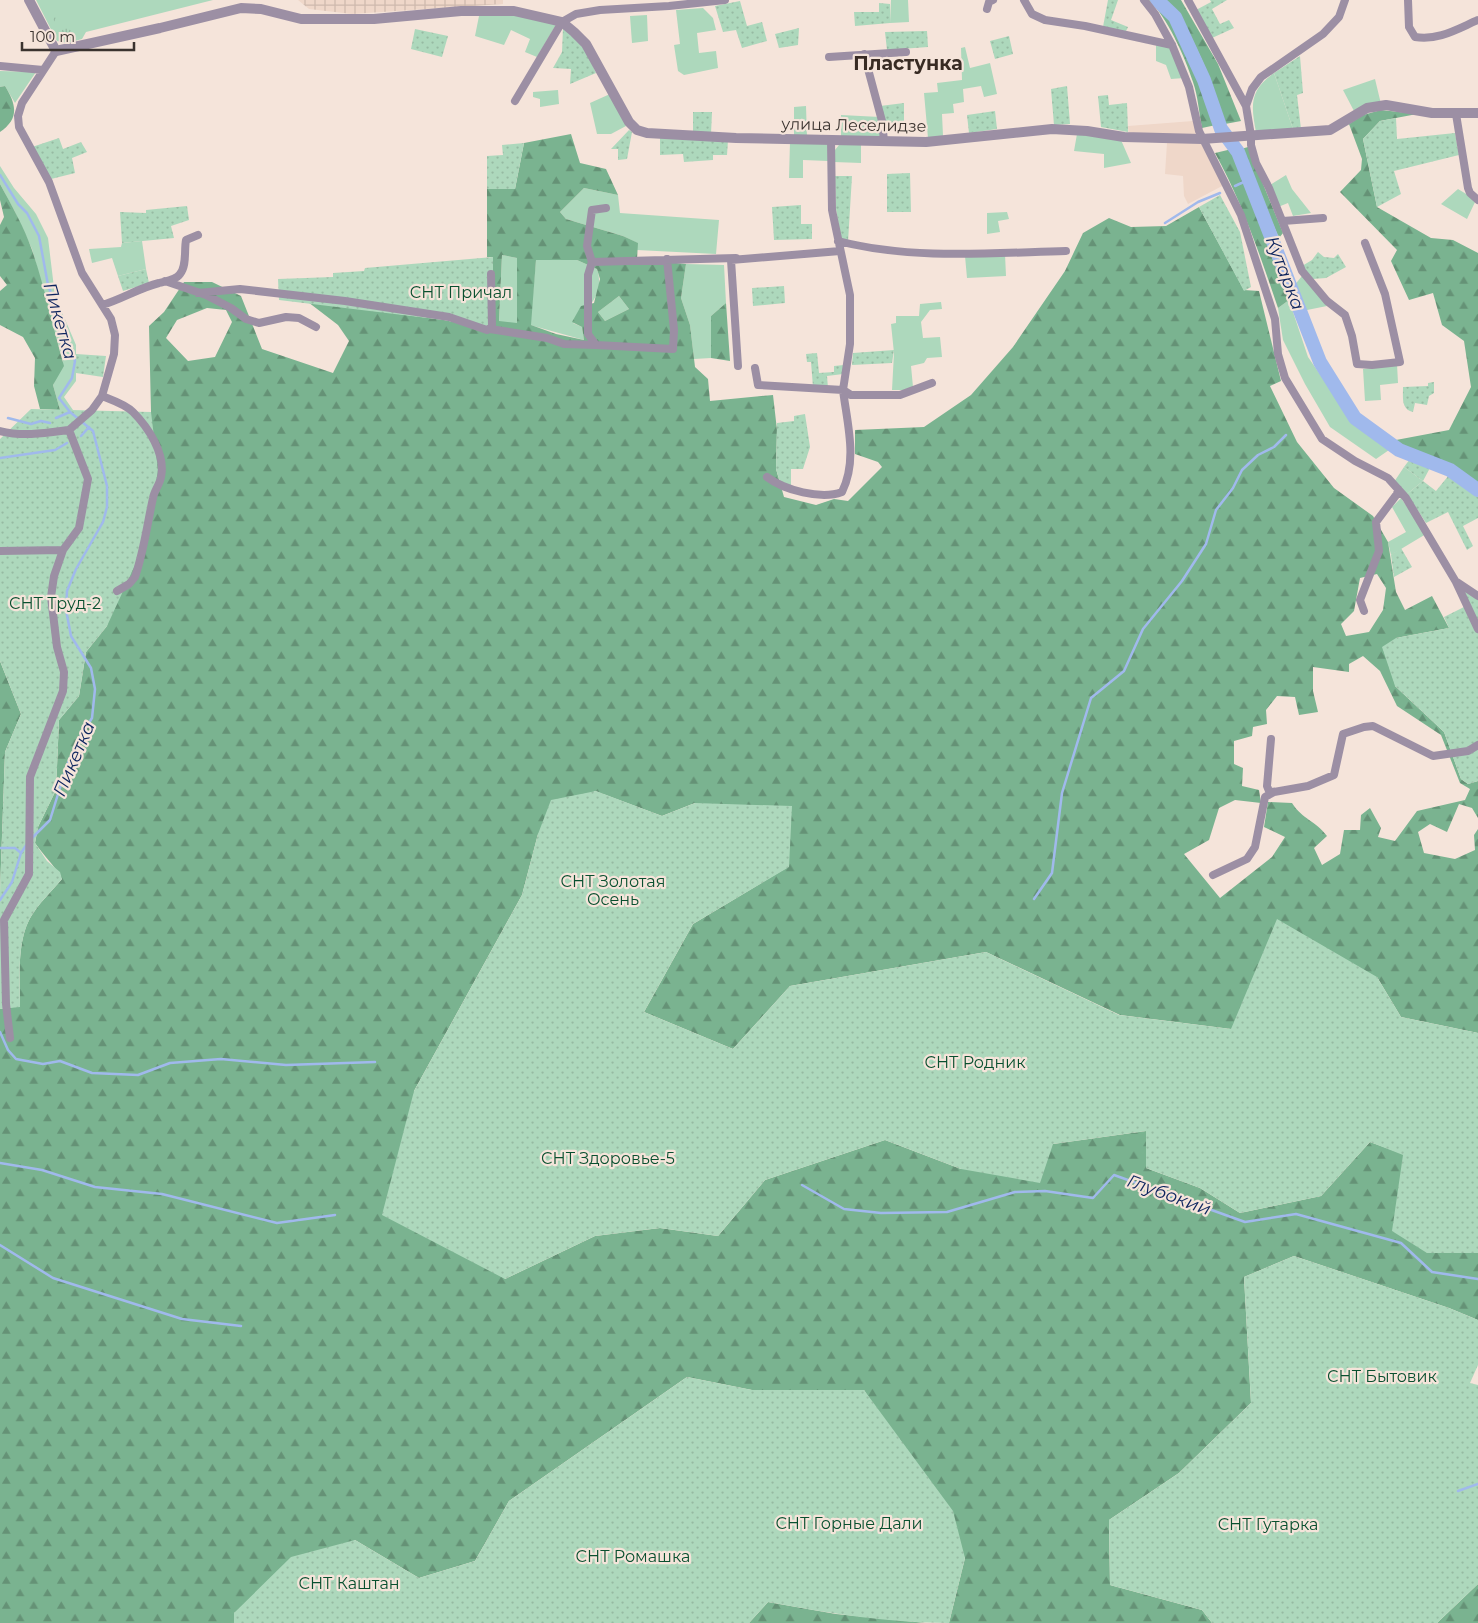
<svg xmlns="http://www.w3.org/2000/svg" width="1478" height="1623" viewBox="0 0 1478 1623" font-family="Montserrat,sans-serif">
	<defs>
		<pattern id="industrial-grid" width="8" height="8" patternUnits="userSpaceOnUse" patternTransform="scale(1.25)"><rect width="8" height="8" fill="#efd7c9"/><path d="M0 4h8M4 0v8" fill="none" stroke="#ceb9ad"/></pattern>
		<pattern id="forest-firs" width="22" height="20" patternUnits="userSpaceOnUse" patternTransform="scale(1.25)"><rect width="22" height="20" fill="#7ab390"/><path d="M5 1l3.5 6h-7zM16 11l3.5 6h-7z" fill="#659276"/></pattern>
		<pattern id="park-tufts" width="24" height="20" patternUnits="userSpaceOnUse" patternTransform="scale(1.25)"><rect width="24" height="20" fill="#add8bc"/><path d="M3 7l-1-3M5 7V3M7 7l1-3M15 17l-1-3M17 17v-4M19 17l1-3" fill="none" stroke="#96baa2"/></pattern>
		<pattern id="garden-dots" width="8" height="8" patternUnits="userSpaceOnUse" patternTransform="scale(1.25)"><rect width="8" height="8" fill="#add8bc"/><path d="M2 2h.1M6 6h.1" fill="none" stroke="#96baa2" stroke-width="1.8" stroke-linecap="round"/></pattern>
	</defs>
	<rect width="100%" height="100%" fill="#f5e4da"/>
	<path fill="#efd7c9" d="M1193 121 1203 147 1224 185 1188 204 1184 196 1183 176 1165 174 1167 143 1129 140 1128 126Z"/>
	<path fill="url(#industrial-grid)" d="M298 0H503V4L352 14 309 9Z"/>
	<path fill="#add8bc" d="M36 0H213L86 32 82 39 68 43 57 41Z
		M891 0H908L909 22 890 23Z
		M703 8 713 18 716 30 697 33 699 53 716 51 718 68 684 75 678 71 674 45 680 44 676 10Z
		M512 15 557 23 537 57 525 52 530 39 511 30 504 45 475 36 479 16Z
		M647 15 648 41 632 43 630 16Z
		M1156 45 1171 48 1184 78 1171 79 1166 65 1156 61Z
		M965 47 970 68 990 63 997 94 984 97 981 86 963 89 964 102 953 104 954 113 942 114 943 136 928 138 924 93 938 92 937 83 962 80 961 48Z
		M0 71 36 72 15 103 5 86 0 87Z
		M1274 73 1293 129 1256 132C1251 106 1249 90 1274 73Z
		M1375 79 1381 104 1354 111 1343 90Z
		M558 90 559 104 540 107V99L533 97V92Z
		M610 94 626 126 611 134H597L590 103Z
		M806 106 807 137 794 136V107Z
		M841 115 880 117 881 139 841 137Z
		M1077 134 1121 140 1131 163 1104 168V154L1074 151Z
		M790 142 828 143V161L803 160V178H789Z
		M839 145H861V163L834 162 835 150Z
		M0 166 14 188 36 214 48 238 55 296 76 345V381L64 397 73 410H60L53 385 63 361 32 249 14 210 0 184Z
		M1286 175 1292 189 1311 213 1293 216 1288 203 1278 207 1270 185Z
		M584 188 618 195 620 213 719 220 716 254 637 250V243L623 236 566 219 560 212Z
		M1458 189 1476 200 1467 219 1441 204Z
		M1007 212 1009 219 998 221 1000 232 987 234V213Z
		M142 241 146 269 118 276 112 258 92 263 89 249 121 247 122 243Z
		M1005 254 1006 276 967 278 965 256Z
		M502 255 517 258V324L499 322Z
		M536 260H577L597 269C605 294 589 307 573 323L582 327 584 340 530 325Z
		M686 264 724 265 726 303 711 316V358L694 359 690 325 681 298Z
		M1302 276 1327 306 1302 311 1293 287Z
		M619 296 629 309 605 321 598 312Z
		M1289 300 1308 357 1355 425 1389 450 1376 459 1330 427 1305 384 1283 340 1278 308Z
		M941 302 942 309 930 310 921 322 923 338 940 337 942 357 927 358 924 363 911 366 913 387 907 390H892L894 353 891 324 896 323V316H919L920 304Z
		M1397 364 1398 383 1380 385 1381 400 1365 401 1363 369Z
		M1404 467 1423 481 1407 494 1394 482Z
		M1401 498 1426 534 1391 555 1388 542 1406 532 1392 507Z"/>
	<path fill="url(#forest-firs)" fill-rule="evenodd" d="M1149 0H1155L1172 17 1200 80 1216 125 1202 128C1199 113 1198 96 1193 82 1185 57 1167 17 1149 0Z
		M1164 0H1181L1218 64 1241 121 1225 124C1213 83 1194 31 1164 0Z
		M5 86C16 104 20 118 0 132V87Z
		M1381 110 1417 114 1380 121 1363 139 1377 207 1431 238 1453 240 1478 253V497L1443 470 1440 461 1399 445 1396 440 1449 430 1471 387 1464 341 1442 325 1433 293 1409 300 1391 261 1397 250 1340 192 1361 170 1362 159 1349 124 1363 115Z
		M571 134 580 163 606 169 618 195 584 188 560 212 566 219 623 236 638 243 637 259 686 264 681 298 690 325 695 367 708 379 710 401 773 395 777 430 776 469 784 497 816 505 834 499 848 501 882 467 878 462 855 454V430L924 427 971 395 1013 347 1065 271 1083 233 1109 218 1131 227 1166 226 1199 207 1244 290 1259 291 1281 381 1270 386 1297 442 1334 488 1373 516 1388 542 1396 592 1405 610 1432 596 1449 628 1396 638 1395 686 1444 732 1461 779 1468 784 1478 781V818L1472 808 1459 804 1447 832 1430 824 1418 832 1424 853 1455 859 1475 850 1474 835 1478 829V1033L1401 1017 1377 977 1231 1029 1120 1015 986 952 790 986 733 1049 644 1012 693 924 788 867 695 803 662 816 595 791 538 834 522 895 414 1091 505 1279 595 1236 660 1228 718 1236 765 1180 885 1140 961 1169 1053 1144 1146 1131V1168L1200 1188 1240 1213 1321 1196 1370 1142 1403 1154 1427 1253H1478V1320L1449 1308 1294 1256 1244 1277 1251 1403 1179 1473 1109 1520 1110 1585 1202 1610 1212 1623H949L965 1558 864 1390H752L687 1377 509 1501 475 1561 419 1578 355 1540 234 1613V1623H0V1009L20 1006C20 977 16 936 34 912 42 900 53 890 62 879 55 866 44 856 35 843L38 827 56 790 59 720 79 696 86 652 107 626 151 412 149 326 164 312 184 282H212L241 296 262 349 333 373 349 341 338 325 308 302 444 320 492 330 493 257H487V189H515L524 143ZM502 255 517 258V323L499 321ZM536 260H577L597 269 600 279 594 303 581 306 572 322 582 327 584 340 556 334 531 325ZM619 296 629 309 605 321 598 312ZM207 308 226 310 232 322 215 357 188 361 166 338 177 320ZM1377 574 1386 588 1383 610 1369 632 1346 636 1341 624 1354 611 1360 578ZM1363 656 1380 671 1397 706 1441 735 1460 783 1470 789 1465 800 1417 811 1395 841 1378 837 1381 828 1370 808 1361 815 1360 830H1344L1340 854 1322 865 1314 848 1327 836C1315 820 1303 820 1292 803L1268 802 1264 827 1285 837 1272 857 1220 898 1184 854 1209 840 1219 808 1235 800 1261 803 1259 790 1242 786 1243 768 1234 764V741L1252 736 1253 727 1267 724 1266 710 1277 696 1295 697 1299 715 1318 712 1313 691V667L1349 672V664Z
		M1248 147 1283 233 1279 238 1241 149Z
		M1232 149 1289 300 1278 308C1260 255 1242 202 1215 153Z
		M0 184C12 206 24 227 32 250 45 288 53 327 64 366L53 385 60 410 40 409 34 386 35 358 23 337 0 325V291L7 285 0 276V225L4 217 0 200Z
		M726 303 730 361 711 358V316Z
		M0 661 21 714 5 752 0 892Z
		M1478 1584V1623H1437Z
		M768 1602 836 1614 926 1623H749Z"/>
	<path fill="url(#park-tufts)" d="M65 13 72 33 60 37 53 18Z"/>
	<path fill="url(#garden-dots)" d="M1108 0H1118L1111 20 1128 27 1125 33 1103 27Z
		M1210 0H1227L1212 9 1220 24 1229 20 1234 28 1212 38 1196 10 1211 2Z
		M740 1 747 26 762 22 767 41 742 48 736 30 723 32 715 6Z
		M879 3 890 4V23L855 26 854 12H879Z
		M563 28 584 47 596 73 570 84 571 69 553 68 562 52Z
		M799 28 798 45 779 48 775 34Z
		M415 29 448 36 442 57 411 49Z
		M927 31 928 47 887 50 885 32Z
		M1009 36 1013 54 995 59 990 41Z
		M1300 56 1303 93 1297 95 1301 129H1293L1274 73Z
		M1067 86 1070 124 1054 125 1051 89Z
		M1108 95 1109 105 1127 103 1128 132 1101 127 1098 96Z
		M904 103V123H883L880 106Z
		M995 111 997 129 969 133 967 115Z
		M693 112H712L711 134 693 133Z
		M1396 118 1397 139 1455 133 1459 155 1394 171 1401 194 1377 207 1363 139 1380 121Z
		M629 130 632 132 627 159 618 160V149H611Z
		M660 137 728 140 727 155H713V160L684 162 683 154 660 155Z
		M59 138 63 149 81 142 87 152 72 158 75 173 51 179 32 147Z
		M524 143 515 189H487V156L503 155 502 145Z
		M910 173 911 212H887V174Z
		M835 176H852L848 242 841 240 836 209Z
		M1220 195 1240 232 1251 287 1244 291 1199 207Z
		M801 205V224H812V239L774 240 772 207Z
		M187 206 189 220 171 226 174 238 122 243 120 212 146 213V210Z
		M1318 252 1324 257 1334 258 1338 254 1346 267 1326 278 1313 279 1302 266 1312 260Z
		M493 257V330L444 320 279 300 278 279 333 277V273L364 271 365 268Z
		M146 269 149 283 123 291 118 276Z
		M784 286 785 303 753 306 752 288Z
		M894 350 892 363 852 365 853 353Z
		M817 353 819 373 834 372V366L844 365 843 374 827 376 828 388 813 387 811 362H807L806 354Z
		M76 354 106 356 103 377 76 373Z
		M1434 382V393L1429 396 1427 405 1415 403 1413 412C1401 409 1403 398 1403 387L1428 386V383Z
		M31 409 151 412 158 470 147 539 107 626 86 652 79 696 59 720 56 790 38 827 35 843 47 861 60 872 62 879C53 890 42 900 34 912 16 937 20 977 20 1007L0 1009V892L5 752 21 714 0 661V439Z
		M805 414 810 447 803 469H791V486L780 482 776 469 777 423 794 421V416Z
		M1410 459 1431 466 1423 481 1436 491 1449 475 1478 497V518L1463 526 1473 546 1467 550 1448 512 1426 523 1407 494 1423 481 1404 467Z
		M1401 548 1412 567 1394 577 1391 555Z
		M1461 588 1474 595 1478 600V781L1468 784 1461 779 1444 732 1395 686 1382 647 1396 638 1449 628 1444 617 1468 605Z
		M596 791 662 816 695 803 792 806 789 867 693 924 644 1012 733 1049 790 986 986 952 1119 1015 1231 1029 1277 919 1377 977 1401 1017 1478 1033V1253H1427L1392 1231 1403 1155 1370 1142 1321 1196 1240 1213 1200 1188 1146 1168V1131L1053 1144 1040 1183 961 1169 885 1140 765 1180 718 1236 660 1228 595 1236 505 1279 382 1215 414 1091 522 895 538 834 551 800Z
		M1294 1256 1449 1308 1478 1320V1365L1470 1383 1478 1385V1584L1437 1623H1212L1202 1610 1110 1585 1109 1520 1179 1473 1251 1403 1244 1277Z
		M687 1377 752 1390H864L953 1511 965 1558 949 1623C888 1623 828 1613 768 1602L749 1623H234V1613L291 1557 355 1540 419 1578 475 1561 509 1501Z"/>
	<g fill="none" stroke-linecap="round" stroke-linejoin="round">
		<path stroke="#a0b9ec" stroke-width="2.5" d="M0 175 18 204 27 213 39 236 48 285 75 361 72 378 59 398 70 412 93 431 107 486V507L103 522 76 569 67 591 66 610 71 636 91 668 95 689 92 718 80 737 67 765 50 820 32 838
			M1235 186 1248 180
			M1165 223 1198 202 1220 193
			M8 418 31 424 41 421 50 423
			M56 418 70 412
			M81 436 89 427
			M0 458 55 450 67 443
			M0 848H15L21 853
			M1034 899 1052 873 1062 793 1091 698 1124 671 1143 629 1182 581 1206 544 1216 510 1233 488 1242 470 1258 455 1274 447 1286 435
			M0 900 12 882 21 853 27 844
			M0 1032 8 1050 16 1059 43 1064 60 1061 92 1073 138 1075 170 1063 221 1059 286 1065 375 1062
			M0 1163 42 1170 95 1187 162 1194 277 1223 335 1215
			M802 1185 844 1209 881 1213 947 1212 1015 1192 1045 1191 1093 1198 1114 1175 1245 1222 1296 1214 1401 1243 1432 1272 1478 1279
			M0 1245 53 1278 182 1319 241 1326
			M1458 1491 1478 1484"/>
		<path stroke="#a0b9ec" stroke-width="14" d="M1157 0 1175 17 1204 80 1221 129 1238 152 1320 362 1355 418 1399 450 1450 470 1478 490"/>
		<path stroke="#9c8fa4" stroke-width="8" d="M1024 0 1032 14 1045 20 1085 26 1172 45
			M1144 0 1155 14 1172 45 1189 87 1199 131 1241 215 1275 319 1278 354 1285 378 1322 439 1355 461 1388 478 1406 498 1456 582 1478 629
			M1188 0 1246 106 1251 136V145L1256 163 1269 188 1302 271 1327 301 1345 315 1352 336 1357 364 1372 365 1400 362 1385 294 1365 243
			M1408 0 1409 27 1415 37C1438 41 1457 29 1478 20
			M987 9 989 2 993 0
			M864 54 882 121 884 141
			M829 57 906 52
			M0 66 43 70
			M515 101 562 22 576 14 600 10 669 6 725 0
			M1246 106 1252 89 1261 77 1323 34 1339 17 1345 0
			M1456 114 1468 188 1470 193 1478 200
			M1283 221 1323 218
			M838 241C912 260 990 253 1066 251
			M667 259 674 330 673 349 596 345 588 334V275L592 262 736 258
			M592 262 587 246 592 210 606 208
			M165 281 206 295 231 308 246 319 259 323 286 317 299 318 316 327
			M198 293 240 289 345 301 449 317 487 330 492 327 491 274
			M102 305C122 299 139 288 159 283 166 281 176 280 180 274 187 266 184 250 186 240L198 235
			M490 329 547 338 564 344 596 345
			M738 366 731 260 840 251
			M755 368 758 385 843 390 850 344V295L832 210 831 140
			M843 390 851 395H900L932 383
			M102 396C112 400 125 404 133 412 148 427 166 454 161 477 160 484 154 491 153 498 147 525 144 551 135 577L129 584 117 591
			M0 431C23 437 46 433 69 430
			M767 477C784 490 821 500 842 492 858 460 847 423 843 390
			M0 551 63 550 79 528 88 479 69 430 92 410 102 396 114 354 115 335 111 319 82 273 49 182 19 127 18 116 22 103 56 51
			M1457 582 1478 596
			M1364 611 1360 600 1379 551 1376 522 1397 494 1398 489
			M1271 739 1267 786 1269 791 1274 792 1308 786 1334 775 1343 734 1364 727 1373 726 1433 756 1468 751 1478 745
			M1213 875 1247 859 1255 847 1265 797 1274 792
			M10 1038 6 1004 4 920 29 874 30 777 63 691 64 672 57 647 51 597 54 576 63 550"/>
		<path stroke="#9c8fa4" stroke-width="10" d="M29 0 56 51 160 28 241 8 261 9 301 19H374L461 11H514L562 22 574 32 586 44 629 122 637 130 647 133 736 138 926 142 1052 129 1087 131 1124 137 1202 139 1330 130 1367 108 1386 105 1432 113H1478"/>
	</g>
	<g text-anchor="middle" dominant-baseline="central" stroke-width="4.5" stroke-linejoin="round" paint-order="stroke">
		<g font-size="16" fill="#3a332f" stroke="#f5e4da">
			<text transform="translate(854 125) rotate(1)">улица Леселидзе</text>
		</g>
		<g font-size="16" fill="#09502f" stroke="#f5e4da">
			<text x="461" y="292">СНТ Причал</text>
			<text x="55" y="603">СНТ Труд-2</text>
			<text x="613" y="881">СНТ Золотая<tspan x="613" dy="18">Осень</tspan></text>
			<text x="975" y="1062">СНТ Родник</text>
			<text x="608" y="1158">СНТ Здоровье-5</text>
			<text x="1382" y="1376">СНТ Бытовик</text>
			<text x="849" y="1523">СНТ Горные Дали</text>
			<text x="1268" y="1524">СНТ Гутарка</text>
			<text x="633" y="1556">СНТ Ромашка</text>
			<text x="349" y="1583">СНТ Каштан</text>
		</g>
		<g font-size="18" font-style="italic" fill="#0c245e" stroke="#f5e4da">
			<text transform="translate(1285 273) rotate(69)">Кутарка</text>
			<text transform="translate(60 321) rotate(74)">Пикетка</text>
			<text transform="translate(74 759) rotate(-67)">Пикетка</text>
			<text transform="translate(1169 1195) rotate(20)">Глубокий</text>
		</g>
		<g font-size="19" font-weight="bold" fill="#382b23" stroke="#f5e4da">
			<text x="908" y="63">Пластунка</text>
		</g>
	</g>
	<path d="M22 42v8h112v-8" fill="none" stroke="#3a332f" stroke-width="2.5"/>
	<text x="30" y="42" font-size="15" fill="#3a332f" stroke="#f5e4da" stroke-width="4" paint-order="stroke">100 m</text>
</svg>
